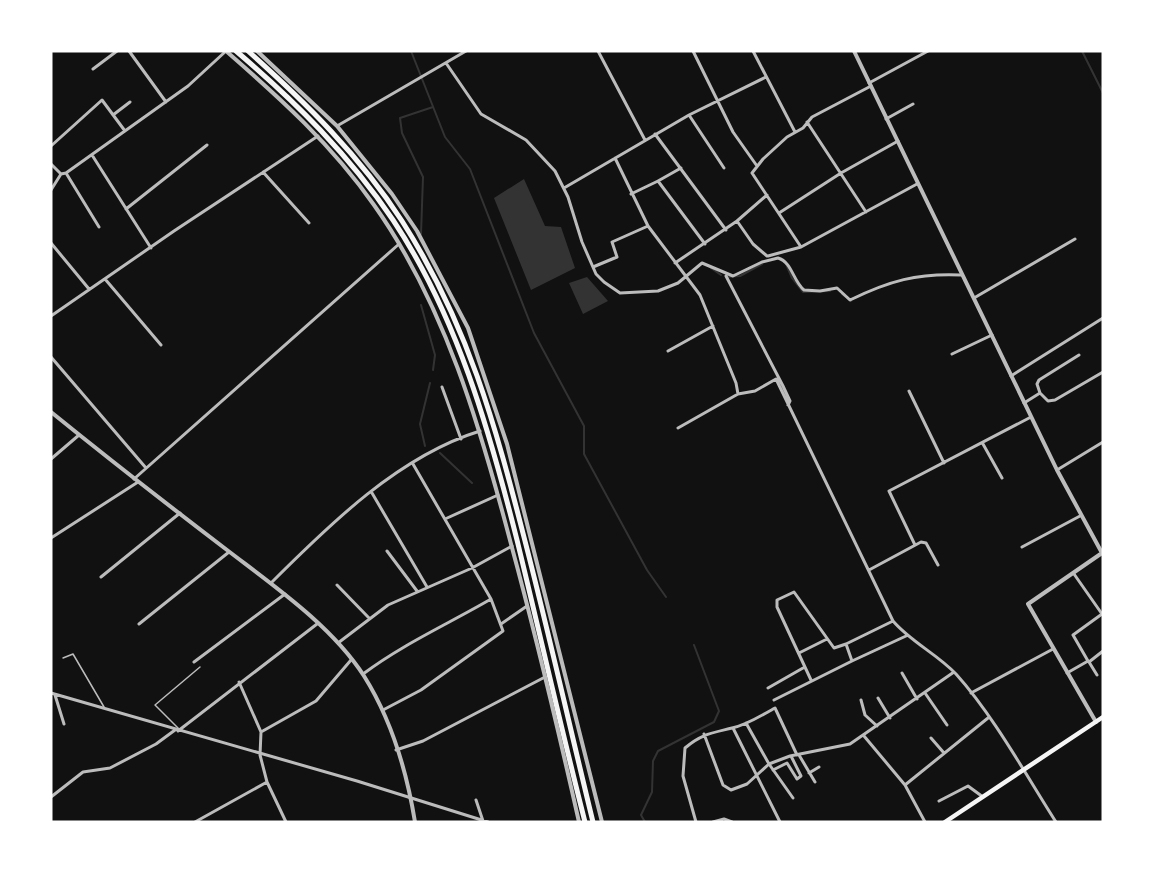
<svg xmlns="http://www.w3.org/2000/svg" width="1154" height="873" viewBox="0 0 1154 873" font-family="'Noto Sans',sans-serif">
	<rect width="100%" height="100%" fill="#111"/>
	<path fill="#333" d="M524 179 545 226 561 227 575 268 531 290 494 198Z
		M587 277 608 301 583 314 569 283Z"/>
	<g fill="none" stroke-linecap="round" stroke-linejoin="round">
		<path stroke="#333" stroke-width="2" d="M411 51 445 137 470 169 534 333 584 426V454L647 570 666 597
			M1082 51 1103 93
			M421 234 423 177 402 133 400 118 433 107
			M786 264 792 278 803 292 830 291
			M711 268 721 275
			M726 277 740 276 762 264
			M842 294 851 301
			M421 305 435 355 433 370
			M425 446 420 424 430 383
			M440 453 472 483
			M645 822 641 815 652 792 653 761 658 751 714 722 719 711 694 645"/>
		<path stroke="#bcbcbc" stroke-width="1.5" d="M63 658 73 654 104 707
			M179 729 155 705 200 667"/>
		<path stroke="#bcbcbc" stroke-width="3" d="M129 51 166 102
			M598 51 645 140
			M693 51 733 132 757 166
			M753 51 795 132
			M446 63 481 114 526 140 555 171 568 197 582 242 596 274 604 282 620 293 658 291 678 283 702 263 733 276 762 262 778 258C792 262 793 281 804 290L820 291 837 288 850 300C889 281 917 273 961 275
			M93 69 117 51
			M869 83 928 51
			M113 115 130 102
			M689 115 724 168
			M886 119 913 104
			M807 122 866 212
			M337 126 466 51
			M655 134 726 230
			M51 146 102 100 125 131
			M92 155 151 248
			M615 158 648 226 700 295 736 383 738 394 678 428
			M51 164 61 174 66 173 188 86 226 51
			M681 168 658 181 705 244
			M263 172 309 223
			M66 173 99 227
			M564 188 689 115 766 77
			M51 190 61 174
			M631 194 658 181
			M126 209 207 145
			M779 213 841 173 898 141
			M737 221 767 195
			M51 243 89 289
			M801 247 752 173 763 159 787 137 803 128 812 117 871 86
			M768 256 801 247 917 184
			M675 263 737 221 753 244 767 256
			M593 267 617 257 612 242 648 226
			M726 276 783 386 790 401 788 405
			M105 279 161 345
			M974 298 1075 239
			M51 316 174 231 318 136
			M668 351 713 326
			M952 354 992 335
			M51 357 146 468
			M1011 376 1103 318
			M442 387 461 439
			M909 391 944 463
			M1040 393 1037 384 1039 380 1079 355
			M738 394 755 391 776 379 893 621C911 642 937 654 956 674 993 715 1026 775 1056 822
			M1024 403 1040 393 1048 401 1055 400 1103 372
			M983 444 1002 478
			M51 459 79 435
			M1057 470 1103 442
			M134 479 399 244
			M372 493 427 587
			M445 519 498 495
			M51 538 138 482
			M915 545 889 491 1031 417
			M1022 547 1080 516
			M387 551 417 591
			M869 570 921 542 926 543 938 565
			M1074 574 1102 614
			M101 577 180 513
			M272 582C330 524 399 456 480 431
			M337 585 369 618
			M139 624 229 552
			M501 624 527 606
			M338 643 388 605 472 568 512 546
			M799 653 827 639
			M852 661 906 636
			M194 662 285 594
			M1089 662 1103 651
			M1089 662 1097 675
			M902 673 917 699
			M1067 673 1088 661 1073 635 1102 614
			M363 674C403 644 448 624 491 599
			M811 680 777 607V600L794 592 834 648 846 644
			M239 682 261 732 260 755 267 782 286 822
			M768 688 803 668
			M51 693 357 781 488 822
			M925 693 947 725
			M971 693 1053 649
			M55 695 64 724
			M878 698 890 718
			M774 700 852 661 846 644 893 621
			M861 700 865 715 877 726
			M383 710 421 690 503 631 491 599 413 464
			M746 723 769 764 793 798
			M733 728 780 822
			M178 731 317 624
			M261 732 316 701 351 660
			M704 734 723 785 731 790 747 784 769 764 790 756 850 744 954 672
			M864 736 905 785 925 822
			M931 738 944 753
			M396 750 423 741 545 677
			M799 755 815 782
			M791 756 801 776 797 779
			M773 770 787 763 797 779
			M809 773 819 767
			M905 785 988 718
			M51 797 83 772 110 768 156 744 175 730
			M476 800 483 821
			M939 801 968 786 983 797
			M195 822 267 782
			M696 822 683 776 685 748C701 734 712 733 732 728 747 725 762 715 775 708L797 755
			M713 822 724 819 732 822"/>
		<path stroke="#bcbcbc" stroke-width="4" d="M226 51C280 98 332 145 374 205 445 305 480 426 511 544 536 636 558 729 579 822
			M257 51 337 126 392 194 417 231 468 328 507 444 602 822
			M854 51 1057 470 1102 553 1028 604 1096 722
			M51 412C109 459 168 505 227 550 274 586 332 626 364 676 391 719 407 773 415 822"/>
		<path stroke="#f5f5f5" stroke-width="4.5" d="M945 822 1103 717"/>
		<path stroke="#f5f5f5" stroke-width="5" d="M236 51C296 102 349 155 393 220 457 316 489 429 517 540 540 634 561 728 585 822
			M248 51C305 102 360 156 402 221 468 324 495 424 525 541 549 634 570 728 593 822"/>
	</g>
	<rect width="1154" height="873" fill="none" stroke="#ffffff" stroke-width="105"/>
</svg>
